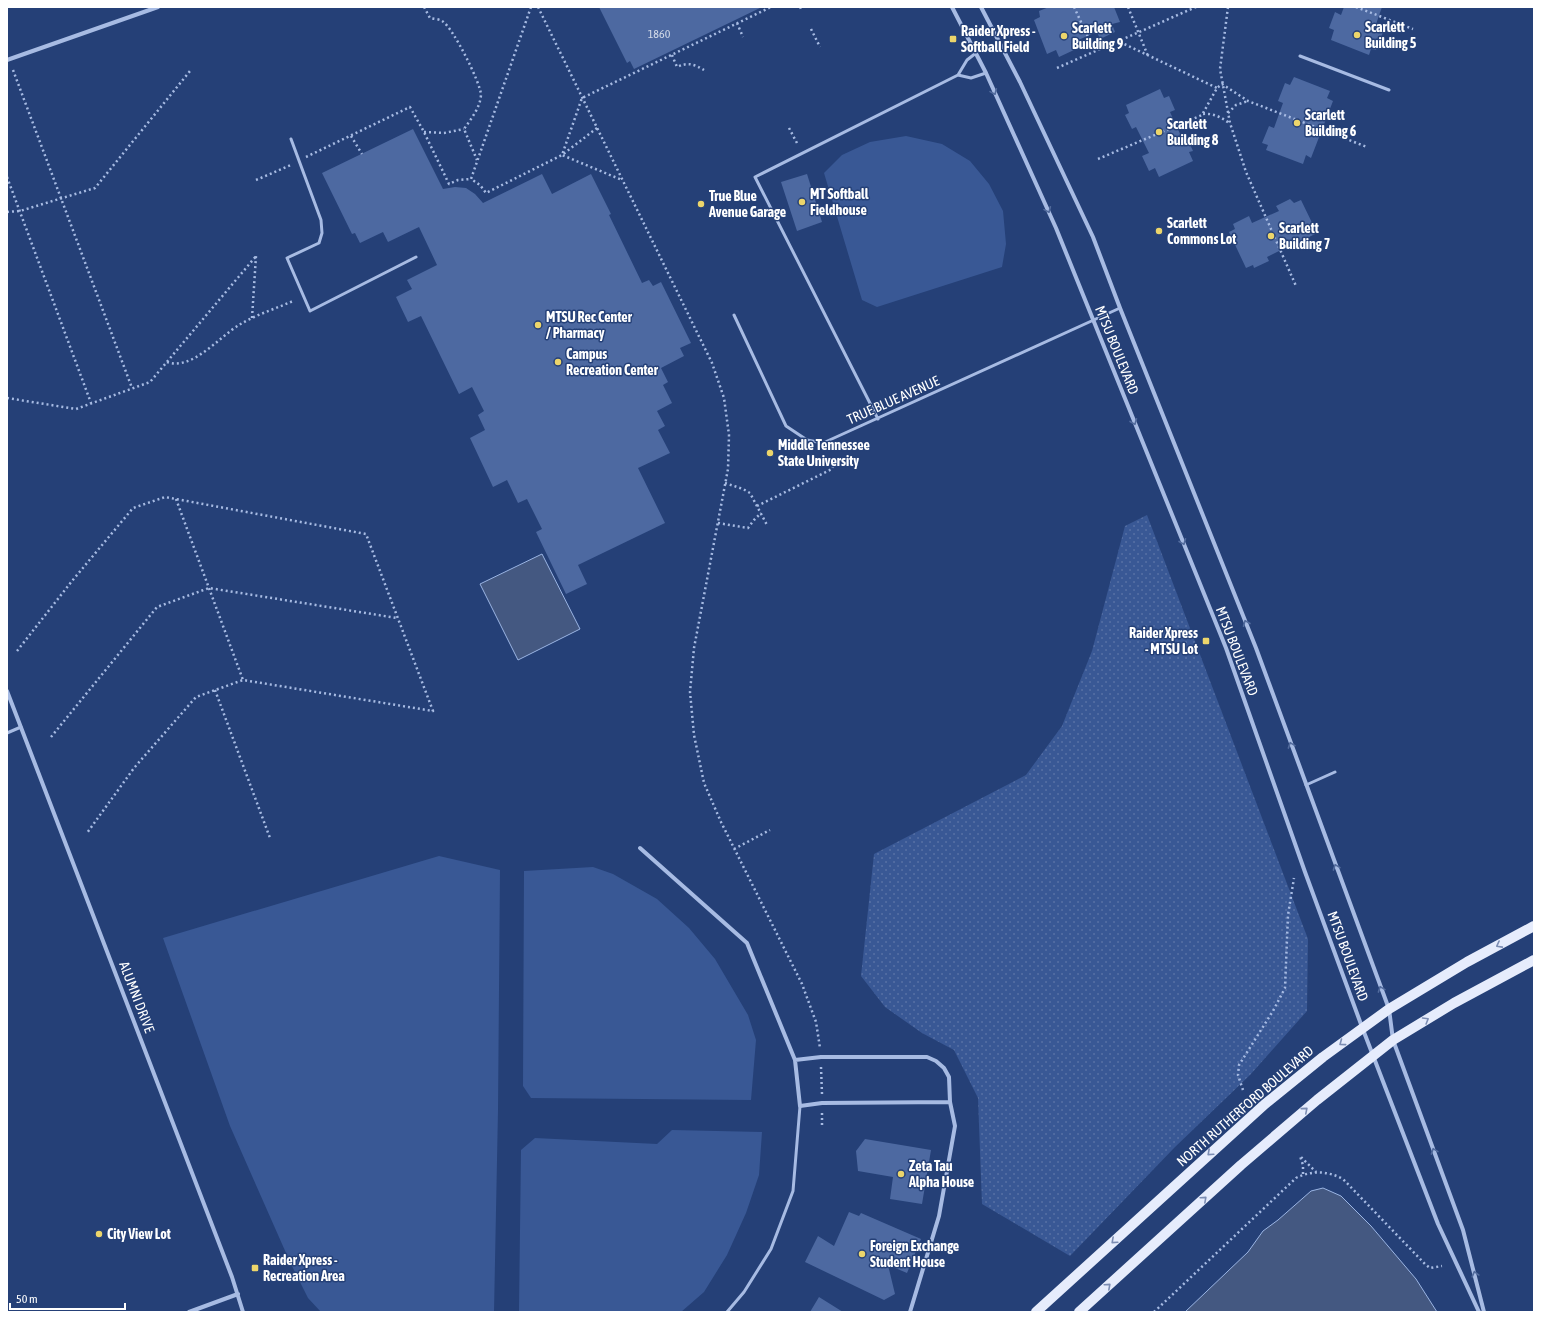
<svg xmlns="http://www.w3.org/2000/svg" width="1541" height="1319" viewBox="0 0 1541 1319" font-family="'Asap Condensed',sans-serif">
	<defs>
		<pattern id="grass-dots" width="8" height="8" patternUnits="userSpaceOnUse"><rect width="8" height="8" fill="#395895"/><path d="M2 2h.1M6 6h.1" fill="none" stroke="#5771a5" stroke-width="1.8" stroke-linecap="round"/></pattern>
	</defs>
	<rect width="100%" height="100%" fill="#254077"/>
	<path fill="url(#grass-dots)" d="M1147 515 1308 939 1307 1011 1250 1075 1175 1147 1070 1256 982 1204 978 1098 954 1050 922 1033 885 1007 861 976 874 854 1026 775 1062 726 1092 651 1125 526Z"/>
	<path fill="#395895" d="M906 136 942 144 970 161 989 184 1003 211 1006 244 1002 267 877 307 862 300 824 173 842 155 870 142Z
		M439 856 500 870 498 1110 494 1312H321L308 1298 290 1262 230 1126 163 938Z
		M593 867 613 874 657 899 689 928 715 959 748 1015 756 1040 751 1100 531 1098 523 1086 524 871Z
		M672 1130 762 1132 759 1175 746 1213 727 1255 704 1292 681 1312H519L521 1150 535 1138 657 1144Z"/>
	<path fill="#445881" stroke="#9bb5e4" d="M542 554 580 629 518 660 480 584Z
		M1323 1188 1341 1196 1371 1226 1416 1279 1437 1312H1185L1248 1252 1263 1231 1278 1220 1311 1191Z"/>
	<path fill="#4d69a1" d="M599 7H762L634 69 630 61 627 63Z
		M1049 7H1114L1120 22 1112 24 1115 32 1100 39 1097 32 1071 43 1074 50 1059 57 1056 50 1047 54 1034 20 1040 17 1039 11Z
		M1344 7H1382L1375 27 1384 30 1376 50 1371 49 1369 55 1331 40 1334 30 1329 28 1335 12 1341 15Z
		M1294 77 1330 91 1327 98 1333 101 1311 158 1306 155 1303 164 1266 150 1268 145 1262 143 1269 126 1274 128 1283 103 1278 101 1285 83 1290 85Z
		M1160 89 1164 98 1169 96 1175 110 1170 112 1182 138 1186 136 1193 151 1189 152 1193 161 1159 177 1155 168 1149 171 1142 156 1149 153 1136 127 1132 129 1125 115 1129 113 1126 105Z
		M413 129 443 189 455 187 466 188 475 194 483 203 542 174 552 194 591 174 611 214 609 215 642 283 649 280 653 286 661 282 691 343 680 348 684 356 661 368 668 382 663 385 672 403 657 411 665 426 658 430 670 453 638 468 665 523 578 565 587 584 566 594 536 532 542 529 527 499 518 503 507 480 493 487 470 438 485 430 478 415 484 411 472 387 459 394 421 316 408 322 396 297 412 289 407 280 437 265 419 227 388 242 383 232 360 243 355 233 352 234 322 173Z
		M807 174 822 222 797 231 781 182Z
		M1290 199 1294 203 1301 200 1317 233 1305 239 1308 244 1295 250 1291 245 1267 257 1269 261 1254 268 1253 265 1246 268 1229 232 1235 229 1233 224 1249 216 1252 223 1279 211 1276 206Z
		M865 1139 931 1150 922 1204 890 1199 893 1177 858 1171 856 1151Z
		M849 1212 859 1216 861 1213 921 1239 907 1273 888 1265 895 1294 884 1300 805 1262 818 1236 834 1246Z
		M819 1297 843 1312H810Z"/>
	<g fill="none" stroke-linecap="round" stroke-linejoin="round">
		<path stroke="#a7bbe3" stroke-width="2.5" stroke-dasharray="2 3" stroke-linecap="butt" d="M424 7 430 18C434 19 439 19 442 21 453 27 481 84 481 95 480 108 471 119 464 129L477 160
			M531 7 471 179 480 185 486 193 562 155 582 98 771 7
			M538 7 712 363 724 398 729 435 728 469 694 648 690 692 694 735 704 783 721 822 802 984 816 1022 820 1048
			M800 7 801 9
			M1074 7 1095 52
			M1128 7 1148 56
			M1228 7 1220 69 1230 123 1246 172 1296 286
			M1356 7 1413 29
			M737 23 743 37
			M811 29 820 47
			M1120 42 1217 88
			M672 55 677 67C688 62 694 64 704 70
			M1057 68 1196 7
			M13 70 132 388
			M1228 113 1236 105 1248 101
			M1203 114C1213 113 1221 117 1229 123
			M597 128 562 155 622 180
			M789 128 798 145
			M424 132 444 133 464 129
			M351 136 362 154
			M306 157 410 107 424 132 449 184 458 180 471 179
			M1098 159 1202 115 1217 88 1222 84 1248 101 1367 147
			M7 177 91 403
			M256 180 291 165
			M7 212 20 211 95 188 190 71
			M252 318 256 256
			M167 362C192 371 219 337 239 325 255 315 275 309 293 301
			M7 398 76 409 150 382 257 255
			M725 483 743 489 750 493 767 525
			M176 499 243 680
			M757 506 832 469 835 462
			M718 523 748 528 754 520 761 513
			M17 651 72 581 133 508 165 497 366 534 433 711 243 680 196 697 134 768 87 833
			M215 690 270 838
			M51 737 157 607 209 588 397 618
			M734 849 770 830
			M821 1067 822 1094
			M1243 1090 1238 1075 1239 1065 1273 1011 1285 988 1288 915 1294 878
			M822 1113V1126
			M1303 1174V1165L1300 1156 1316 1172
			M1154 1312 1296 1178C1312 1170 1328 1171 1343 1179L1425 1264 1430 1268 1442 1266"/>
		<path stroke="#a7bbe3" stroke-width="3" d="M976 53 967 60 958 75 971 78 986 73
			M1300 56 1389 90
			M291 139 321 220 322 233 319 243 287 258 310 311 416 257
			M734 315 786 426 807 440 823 443 1120 308
			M878 419 755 177 958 75
			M7 733 21 727
			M1306 785 1335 772
			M727 1312 744 1292 771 1249 793 1191 800 1106"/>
		<path stroke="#a7bbe3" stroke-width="4" d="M952 7 986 73 1056 228 1226 648 1305 872 1362 1027 1438 1224 1479 1312
			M981 7 1020 82 1093 237 1120 308 1256 648 1389 1009 1393 1040 1463 1230 1484 1312
			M7 60 158 7
			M7 691 232 1277 243 1312
			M640 848 747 943 795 1060
			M189 1312 238 1294
			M910 1312 939 1216 955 1126 950 1102 949 1077 944 1068 936 1061 927 1057H821L795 1060 800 1106 822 1103 950 1102"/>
		<path stroke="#e6ecfc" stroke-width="10" d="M1036 1312 1265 1104 1323 1057 1389 1009 1467 962 1534 926
			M1079 1312 1241 1165 1317 1100 1393 1040 1454 1003 1534 960"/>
	</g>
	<defs><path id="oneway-chevron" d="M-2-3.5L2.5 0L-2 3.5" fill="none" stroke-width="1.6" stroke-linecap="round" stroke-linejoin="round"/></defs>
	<g stroke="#526b9d">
		<use href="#oneway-chevron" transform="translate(994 92) rotate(66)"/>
		<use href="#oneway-chevron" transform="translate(1048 210) rotate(66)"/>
		<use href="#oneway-chevron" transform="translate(1134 422) rotate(68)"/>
		<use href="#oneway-chevron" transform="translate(1183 542) rotate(68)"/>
		<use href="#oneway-chevron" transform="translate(1246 623) rotate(-112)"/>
		<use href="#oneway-chevron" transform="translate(1291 745) rotate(-110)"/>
		<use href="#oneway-chevron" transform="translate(1336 867) rotate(-110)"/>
		<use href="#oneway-chevron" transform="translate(1381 989) rotate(-110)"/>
		<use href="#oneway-chevron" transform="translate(1434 1151) rotate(-110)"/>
		<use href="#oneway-chevron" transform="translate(1475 1274) rotate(-105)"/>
	</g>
	<g stroke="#7c8db3">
		<use href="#oneway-chevron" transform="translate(1499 945) rotate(152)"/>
		<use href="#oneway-chevron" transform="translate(1426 1020) rotate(-31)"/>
		<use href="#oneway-chevron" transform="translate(1342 1043) rotate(143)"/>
		<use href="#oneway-chevron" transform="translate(1305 1110) rotate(-41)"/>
		<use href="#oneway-chevron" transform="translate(1210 1153) rotate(138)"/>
		<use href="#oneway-chevron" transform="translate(1204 1199) rotate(-42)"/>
		<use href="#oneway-chevron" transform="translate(1114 1241) rotate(138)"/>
		<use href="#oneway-chevron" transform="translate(1108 1286) rotate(-42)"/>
	</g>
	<g fill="#ecd56b" stroke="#254077" stroke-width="1.5">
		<circle cx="1357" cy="35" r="4"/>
		<circle cx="1064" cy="36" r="4"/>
		<rect x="949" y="35" width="8" height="8" rx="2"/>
		<circle cx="1297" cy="123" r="4"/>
		<circle cx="1159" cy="132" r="4"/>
		<circle cx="802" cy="202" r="4"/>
		<circle cx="701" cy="204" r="4"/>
		<circle cx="1159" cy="231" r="4"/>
		<circle cx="1271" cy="236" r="4"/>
		<circle cx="538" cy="325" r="4"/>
		<circle cx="558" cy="362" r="4"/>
		<circle cx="770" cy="453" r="4"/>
		<rect x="1202" y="637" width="8" height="8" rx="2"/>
		<circle cx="901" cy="1174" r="4"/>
		<circle cx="99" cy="1234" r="4"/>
		<circle cx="862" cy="1254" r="4"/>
		<rect x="251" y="1264" width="8" height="8" rx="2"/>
	</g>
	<g text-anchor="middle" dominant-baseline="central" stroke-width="3" stroke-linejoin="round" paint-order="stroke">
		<g font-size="12" fill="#d2dae8">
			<text x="659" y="34">1860</text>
		</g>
		<g font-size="14" font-weight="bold" fill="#fff" stroke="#254077" text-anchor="start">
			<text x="1365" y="27">Scarlett<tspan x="1365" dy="16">Building 5</tspan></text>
			<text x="1072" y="28">Scarlett<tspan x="1072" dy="16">Building 9</tspan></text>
			<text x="961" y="31">Raider Xpress -<tspan x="961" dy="16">Softball Field</tspan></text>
			<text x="1305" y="115">Scarlett<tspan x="1305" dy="16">Building 6</tspan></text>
			<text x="1167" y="124">Scarlett<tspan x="1167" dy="16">Building 8</tspan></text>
			<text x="810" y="194">MT Softball<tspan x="810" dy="16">Fieldhouse</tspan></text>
			<text x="709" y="196">True Blue<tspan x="709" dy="16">Avenue Garage</tspan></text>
			<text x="1167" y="223">Scarlett<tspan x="1167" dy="16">Commons Lot</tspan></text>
			<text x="1279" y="228">Scarlett<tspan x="1279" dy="16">Building 7</tspan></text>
			<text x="546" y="317">MTSU Rec Center<tspan x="546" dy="16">/ Pharmacy</tspan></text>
			<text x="566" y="354">Campus<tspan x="566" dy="16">Recreation Center</tspan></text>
			<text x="778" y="445">Middle Tennessee<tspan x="778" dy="16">State University</tspan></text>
			<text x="1198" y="633" text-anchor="end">Raider Xpress<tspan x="1198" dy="16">- MTSU Lot</tspan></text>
			<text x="909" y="1166">Zeta Tau<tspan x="909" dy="16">Alpha House</tspan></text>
			<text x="107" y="1234">City View Lot</text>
			<text x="870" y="1246">Foreign Exchange<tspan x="870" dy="16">Student House</tspan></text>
			<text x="263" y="1260">Raider Xpress -<tspan x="263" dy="16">Recreation Area</tspan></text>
		</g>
		<g font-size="14" fill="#fff" stroke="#254077">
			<text transform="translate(1117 350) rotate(68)">MTSU BOULEVARD</text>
			<text transform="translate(893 400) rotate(-24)">TRUE BLUE AVENUE</text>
			<text transform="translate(1237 651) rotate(69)">MTSU BOULEVARD</text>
			<text transform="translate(1348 956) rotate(70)">MTSU BOULEVARD</text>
			<text transform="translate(137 997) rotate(69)">ALUMNI DRIVE</text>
			<text transform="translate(1245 1106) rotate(-41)">NORTH RUTHERFORD BOULEVARD</text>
		</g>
	</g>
	<rect width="1541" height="1319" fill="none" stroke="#ffffff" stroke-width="16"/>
	<path d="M10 1303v6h115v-6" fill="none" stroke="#ffffff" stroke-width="2"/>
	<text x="16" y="1303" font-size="12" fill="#ffffff" stroke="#254077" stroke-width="3" paint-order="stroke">50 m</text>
</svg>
